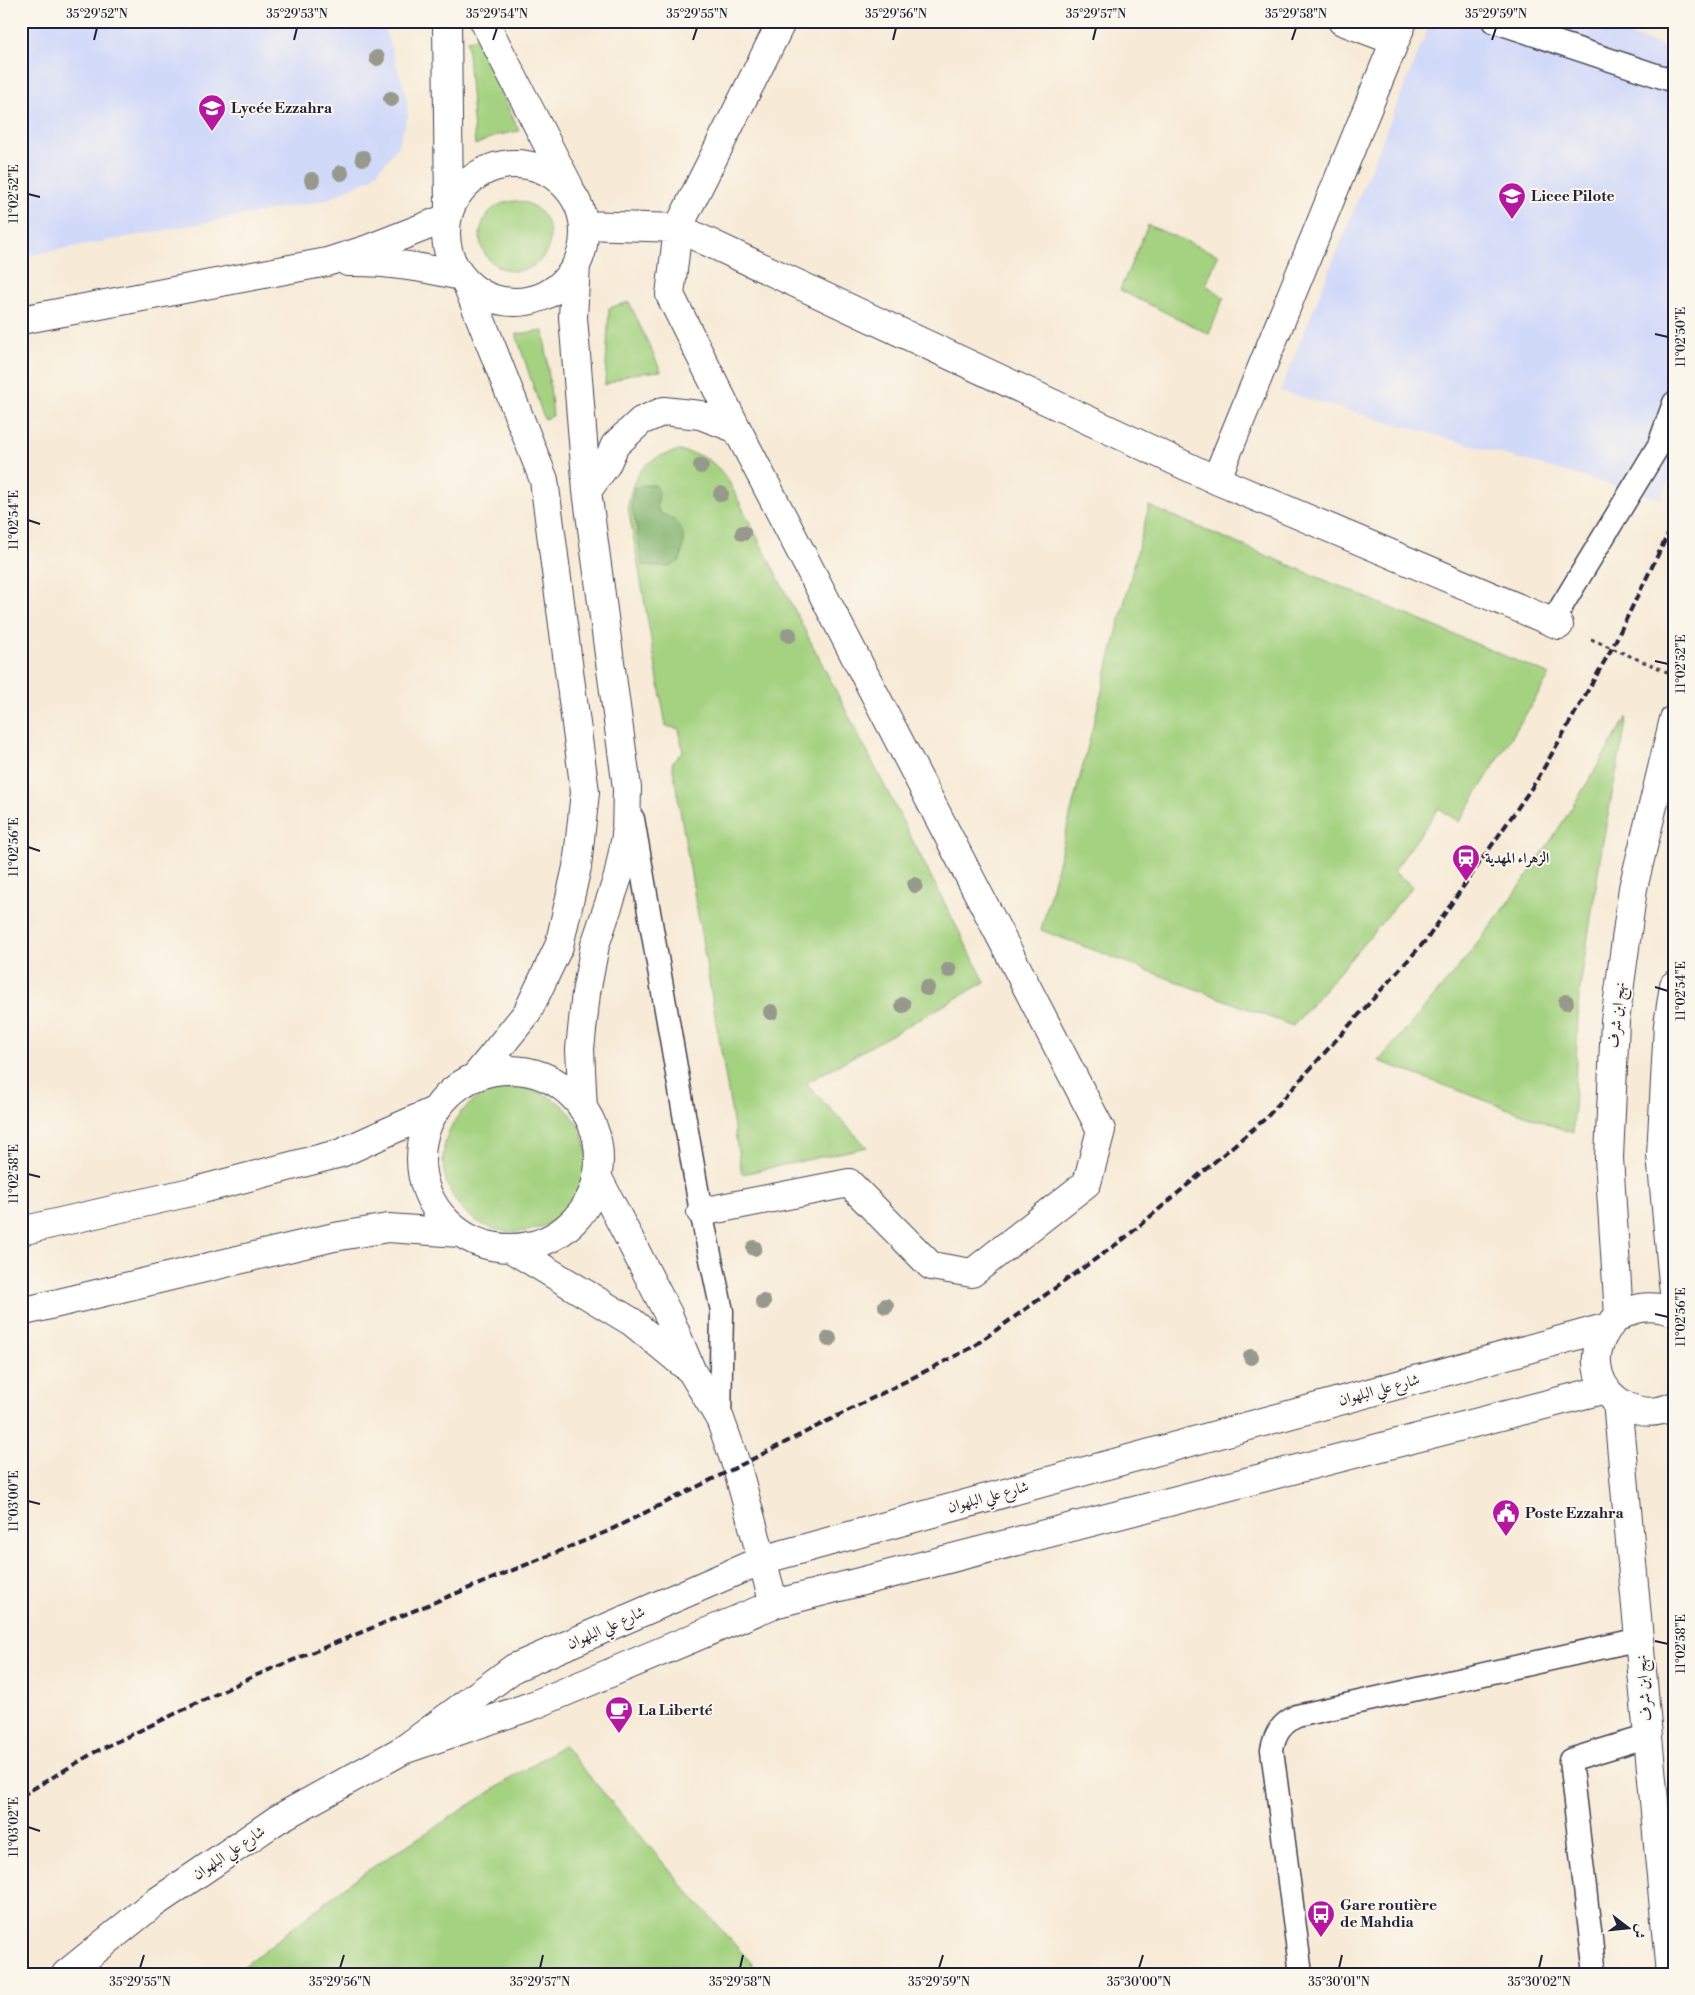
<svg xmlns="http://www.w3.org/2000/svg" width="1695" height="1995" viewBox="0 0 1695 1995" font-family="'Libre Bodoni',Amiri,serif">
	<rect width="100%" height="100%" fill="#fbf7ec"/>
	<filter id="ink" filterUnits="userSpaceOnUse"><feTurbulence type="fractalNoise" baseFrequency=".02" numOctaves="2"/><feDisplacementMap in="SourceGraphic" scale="10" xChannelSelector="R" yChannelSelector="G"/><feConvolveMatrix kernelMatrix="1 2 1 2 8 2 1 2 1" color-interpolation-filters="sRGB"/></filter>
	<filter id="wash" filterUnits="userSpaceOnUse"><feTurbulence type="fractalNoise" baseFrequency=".0096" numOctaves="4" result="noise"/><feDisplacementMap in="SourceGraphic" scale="20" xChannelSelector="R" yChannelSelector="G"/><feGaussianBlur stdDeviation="1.12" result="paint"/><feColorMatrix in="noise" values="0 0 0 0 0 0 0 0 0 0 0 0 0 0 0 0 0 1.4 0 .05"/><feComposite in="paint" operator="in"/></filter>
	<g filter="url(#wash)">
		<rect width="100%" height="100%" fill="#f7ead6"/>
		<path fill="#d1d9f9" d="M21 21H382L406 94 408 116 397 148 372 178 326 200 21 257Z
			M1431 21H1581L1674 49V468L1661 499 1280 391Z"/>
		<path fill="#a4d280" stroke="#637a5e" d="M476 38 519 131 498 135 475 145 467 40Z
			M480 236a35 35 0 1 1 70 0a35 35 0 1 1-70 0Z
			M1148 225 1218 255 1206 285 1224 297 1209 334 1120 290Z
			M629 302 661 371 630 374 605 385 609 308Z
			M544 331 553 416 544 419 516 334Z
			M679 451C704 454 715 461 729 482L985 982 806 1083 867 1147 742 1174 672 763 683 751 679 729 666 726 628 506C633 473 645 457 679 451Z
			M1149 506 1550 675 1459 822 1439 808 1393 872 1413 886 1293 1026 1041 930Z
			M1627 717 1603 841 1579 994 1573 1133 1379 1061C1424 1008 1470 956 1511 899 1553 840 1590 779 1627 717Z
			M443 1160a72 72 0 1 1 144 0a72 72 0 1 1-144 0Z
			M563 1745 688 1892 761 1974H234L359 1876Z"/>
		<path fill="#83b46e" stroke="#526b54" d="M643 485H655L660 493C649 522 672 509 681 529 686 538 682 551 680 561L668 567 642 565 636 523 631 506 634 488Z"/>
	</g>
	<g filter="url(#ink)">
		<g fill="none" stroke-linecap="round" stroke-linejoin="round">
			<g stroke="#424052" stroke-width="25">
				<path id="lane" d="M1493 21 1674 81
					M1552 622 1659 445 1674 403
					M633 819 701 1212 722 1311 720 1419
					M1301 1974 1272 1750C1275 1733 1282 1723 1297 1716L1640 1639
					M1595 1974 1570 1760 1649 1736"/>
			</g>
			<g stroke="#424052" stroke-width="30">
				<path id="street" d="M447 21 449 212
					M484 21 569 186
					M1342 21 1395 41
					M446 233a69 69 0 1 1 138 0a69 69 0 1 1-138 0Z
					M584 225 678 228 1216 480 1559 625
					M348 262C386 261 423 267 460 276
					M576 265 573 317 587 491 627 788 626 836 618 877 595 945 586 993 580 1049 583 1109
					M466 282 544 480 585 792 577 867 559 946 527 1013 475 1077
					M21 320 327 262 368 249 447 218
					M1216 480 1403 21
					M587 491 606 465 615 445 641 421 664 411 700 415 737 429
					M701 1212 849 1183 931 1266 972 1273 1087 1183 1101 1130 737 429 670 295 678 228 782 21"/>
			</g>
			<g stroke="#424052" stroke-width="30">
				<path id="secondary" d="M1674 985 1668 1025 1661 1155 1674 1293
					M1619 1316 1609 1158 1615 1021 1633 888 1674 719
					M1617 1401 1670 1974
					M762 1560 514 1668 403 1750 534 1705 774 1604
					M66 1974 149 1907 278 1819 403 1750"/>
			</g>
			<g stroke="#424052" stroke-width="30">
				<path id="primary" d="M421 1159a89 89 0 1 1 178 0a89 89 0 1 1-178 0Z
					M597 1176 668 1314 692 1372 720 1419 737 1467 774 1604 1606 1389
					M21 1231 195 1191 341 1153 436 1110
					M510 1248 632 1322 689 1369
					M21 1312 334 1237 388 1228 460 1233
					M1674 1312C1605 1286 1567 1375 1626 1406 1641 1414 1658 1413 1674 1406
					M762 1560 1608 1327"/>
			</g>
			<path stroke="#424052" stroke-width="3" stroke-dasharray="4 4" stroke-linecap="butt" d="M1591 639 1674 675"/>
			<use href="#lane" stroke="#fff" stroke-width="22"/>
			<use href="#street" stroke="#fff" stroke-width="28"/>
			<use href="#secondary" stroke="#fff" stroke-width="28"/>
			<use href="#primary" stroke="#fff" stroke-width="28"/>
			<path stroke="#22223b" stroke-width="4" stroke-dasharray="8 4" stroke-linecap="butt" d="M21 1796 95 1752 252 1677 606 1532 737 1467 971 1348 1125 1238 1266 1118 1427 939 1537 780 1612 648 1674 522"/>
		</g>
		<g fill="#97998c">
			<circle cx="377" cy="58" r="8"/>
			<circle cx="391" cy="99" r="8"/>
			<circle cx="363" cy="158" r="8"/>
			<circle cx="341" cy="173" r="8"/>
			<circle cx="312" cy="180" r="8"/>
			<circle cx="701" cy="466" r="8"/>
			<circle cx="721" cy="494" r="8"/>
			<circle cx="743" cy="533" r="8"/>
			<circle cx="789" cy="635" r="8"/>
			<circle cx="915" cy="885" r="8"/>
			<circle cx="949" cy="970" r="8"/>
			<circle cx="927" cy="988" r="8"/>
			<circle cx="1566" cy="1002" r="8"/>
			<circle cx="903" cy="1005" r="8"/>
			<circle cx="771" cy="1012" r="8"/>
			<circle cx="754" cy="1248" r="8"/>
			<circle cx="763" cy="1302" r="8"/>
			<circle cx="886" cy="1306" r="8"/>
			<circle cx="829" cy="1339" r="8"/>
			<circle cx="1251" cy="1357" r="8"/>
		</g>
	</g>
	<path fill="none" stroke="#22223b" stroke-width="2" d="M94 40 97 28M294 40 297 28M493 40 497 28M693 40 697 28M893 40 896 28M1093 40 1096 28M1292 40 1296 28M1492 40 1496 28M28 194 40 197M1655 334 1668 337M28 520 40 524M1655 661 1668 664M28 847 40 851M1655 987 1668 991M28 1174 40 1177M1655 1314 1668 1317M28 1501 40 1504M1655 1641 1668 1644M28 1827 40 1831M140 1968 144 1955M340 1968 344 1955M540 1968 543 1955M740 1968 743 1955M939 1968 943 1955M1139 1968 1143 1955M1339 1968 1342 1955M1539 1968 1542 1955"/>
	<defs>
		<g id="school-pin" transform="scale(1.4375)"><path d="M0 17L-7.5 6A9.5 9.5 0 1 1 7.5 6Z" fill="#b5179e" stroke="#fbf7ec"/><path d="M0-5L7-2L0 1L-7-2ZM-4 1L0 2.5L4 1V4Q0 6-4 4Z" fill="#fff"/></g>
		<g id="university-pin" transform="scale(1.4375)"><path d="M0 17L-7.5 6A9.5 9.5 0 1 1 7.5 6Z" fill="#b5179e" stroke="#fbf7ec"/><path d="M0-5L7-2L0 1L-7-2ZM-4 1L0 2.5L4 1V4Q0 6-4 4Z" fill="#fff"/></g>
		<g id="station-pin" transform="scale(1.4375)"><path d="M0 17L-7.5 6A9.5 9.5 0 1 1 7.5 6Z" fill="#b5179e" stroke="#fbf7ec"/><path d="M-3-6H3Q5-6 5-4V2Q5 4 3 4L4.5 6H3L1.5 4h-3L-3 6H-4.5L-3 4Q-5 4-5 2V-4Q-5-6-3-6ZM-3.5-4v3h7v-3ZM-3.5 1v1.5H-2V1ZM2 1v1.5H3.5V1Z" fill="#fff"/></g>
		<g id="civic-pin" transform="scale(1.4375)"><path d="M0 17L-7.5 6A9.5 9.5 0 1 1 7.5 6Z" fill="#b5179e" stroke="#fbf7ec"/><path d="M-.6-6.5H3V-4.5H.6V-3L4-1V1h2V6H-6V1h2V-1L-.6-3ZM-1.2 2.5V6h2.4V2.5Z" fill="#fff"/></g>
		<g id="cafe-pin" transform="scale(1.4375)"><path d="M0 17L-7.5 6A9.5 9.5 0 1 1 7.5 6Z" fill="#b5179e" stroke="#fbf7ec"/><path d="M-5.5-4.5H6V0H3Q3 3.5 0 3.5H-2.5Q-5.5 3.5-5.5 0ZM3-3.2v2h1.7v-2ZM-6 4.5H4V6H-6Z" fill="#fff"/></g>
		<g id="bus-pin" transform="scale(1.4375)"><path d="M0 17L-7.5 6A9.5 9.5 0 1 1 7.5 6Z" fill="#b5179e" stroke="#fbf7ec"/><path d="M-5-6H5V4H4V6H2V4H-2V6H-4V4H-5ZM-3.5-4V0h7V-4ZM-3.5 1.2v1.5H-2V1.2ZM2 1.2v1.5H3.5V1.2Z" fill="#fff"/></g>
	</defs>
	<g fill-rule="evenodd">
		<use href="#school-pin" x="212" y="108"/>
		<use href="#university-pin" x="1512" y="196"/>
		<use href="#station-pin" x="1466" y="858"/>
		<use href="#civic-pin" x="1506" y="1513"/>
		<use href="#cafe-pin" x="619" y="1710"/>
		<use href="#bus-pin" x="1321" y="1914"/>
	</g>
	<g text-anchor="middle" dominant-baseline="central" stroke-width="4" stroke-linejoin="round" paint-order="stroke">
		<g font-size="15" font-weight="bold" fill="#22223b" stroke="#fbf7ec" text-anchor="start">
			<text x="231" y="108">Lycée Ezzahra</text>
			<text x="1531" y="196">Licee Pilote</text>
			<text x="1485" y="858">الزهراء المهدية</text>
			<text x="1525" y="1513">Poste Ezzahra</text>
			<text x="638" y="1710">La Liberté</text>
			<text x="1340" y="1905">Gare routière<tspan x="1340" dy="17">de Mahdia</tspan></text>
		</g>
		<g font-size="15" fill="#22223b" stroke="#fbf7ec">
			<text transform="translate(1617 1015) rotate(-84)">نهج ابن شرف</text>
			<text transform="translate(1379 1390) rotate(-15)">شارع علي البلهوان</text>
			<text transform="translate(988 1497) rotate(-15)">شارع علي البلهوان</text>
			<text transform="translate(606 1628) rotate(-24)">شارع علي البلهوان</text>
			<text transform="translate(1644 1688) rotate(-95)">نهج ابن شرف</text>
			<text transform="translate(229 1853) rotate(-34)">شارع علي البلهوان</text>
		</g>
	</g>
	<rect width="1695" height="1995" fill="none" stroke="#fbf7ec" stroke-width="55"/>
	<g transform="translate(1628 1928) rotate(106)" stroke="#fbf7ec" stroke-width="4" paint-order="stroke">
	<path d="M0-4L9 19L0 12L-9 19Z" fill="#22223b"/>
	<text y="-8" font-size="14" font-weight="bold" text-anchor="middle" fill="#22223b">ش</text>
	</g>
	<rect x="28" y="28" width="1640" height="1940" fill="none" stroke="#22223b" stroke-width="2"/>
	<g font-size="12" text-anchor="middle" fill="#22223b">
		<text x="97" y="18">35°29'52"N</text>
		<text x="297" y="18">35°29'53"N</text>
		<text x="497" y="18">35°29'54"N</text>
		<text x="697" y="18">35°29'55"N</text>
		<text x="896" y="18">35°29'56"N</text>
		<text x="1096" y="18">35°29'57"N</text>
		<text x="1296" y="18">35°29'58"N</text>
		<text x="1496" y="18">35°29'59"N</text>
		<text transform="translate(14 194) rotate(-90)" y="4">11°02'52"E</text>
		<text transform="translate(1681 337) rotate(-90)" y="4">11°02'50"E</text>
		<text transform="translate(14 520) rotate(-90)" y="4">11°02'54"E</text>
		<text transform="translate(1681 664) rotate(-90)" y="4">11°02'52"E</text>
		<text transform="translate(14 847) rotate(-90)" y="4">11°02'56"E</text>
		<text transform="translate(1681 991) rotate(-90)" y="4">11°02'54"E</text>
		<text transform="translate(14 1174) rotate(-90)" y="4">11°02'58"E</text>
		<text transform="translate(1681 1317) rotate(-90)" y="4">11°02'56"E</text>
		<text transform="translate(14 1501) rotate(-90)" y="4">11°03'00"E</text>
		<text transform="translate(1681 1644) rotate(-90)" y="4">11°02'58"E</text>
		<text transform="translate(14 1827) rotate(-90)" y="4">11°03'02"E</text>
		<text x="140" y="1986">35°29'55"N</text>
		<text x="340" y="1986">35°29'56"N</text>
		<text x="540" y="1986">35°29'57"N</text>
		<text x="740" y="1986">35°29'58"N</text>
		<text x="939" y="1986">35°29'59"N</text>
		<text x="1139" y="1986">35°30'00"N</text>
		<text x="1339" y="1986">35°30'01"N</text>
		<text x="1539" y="1986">35°30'02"N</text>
	</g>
</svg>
